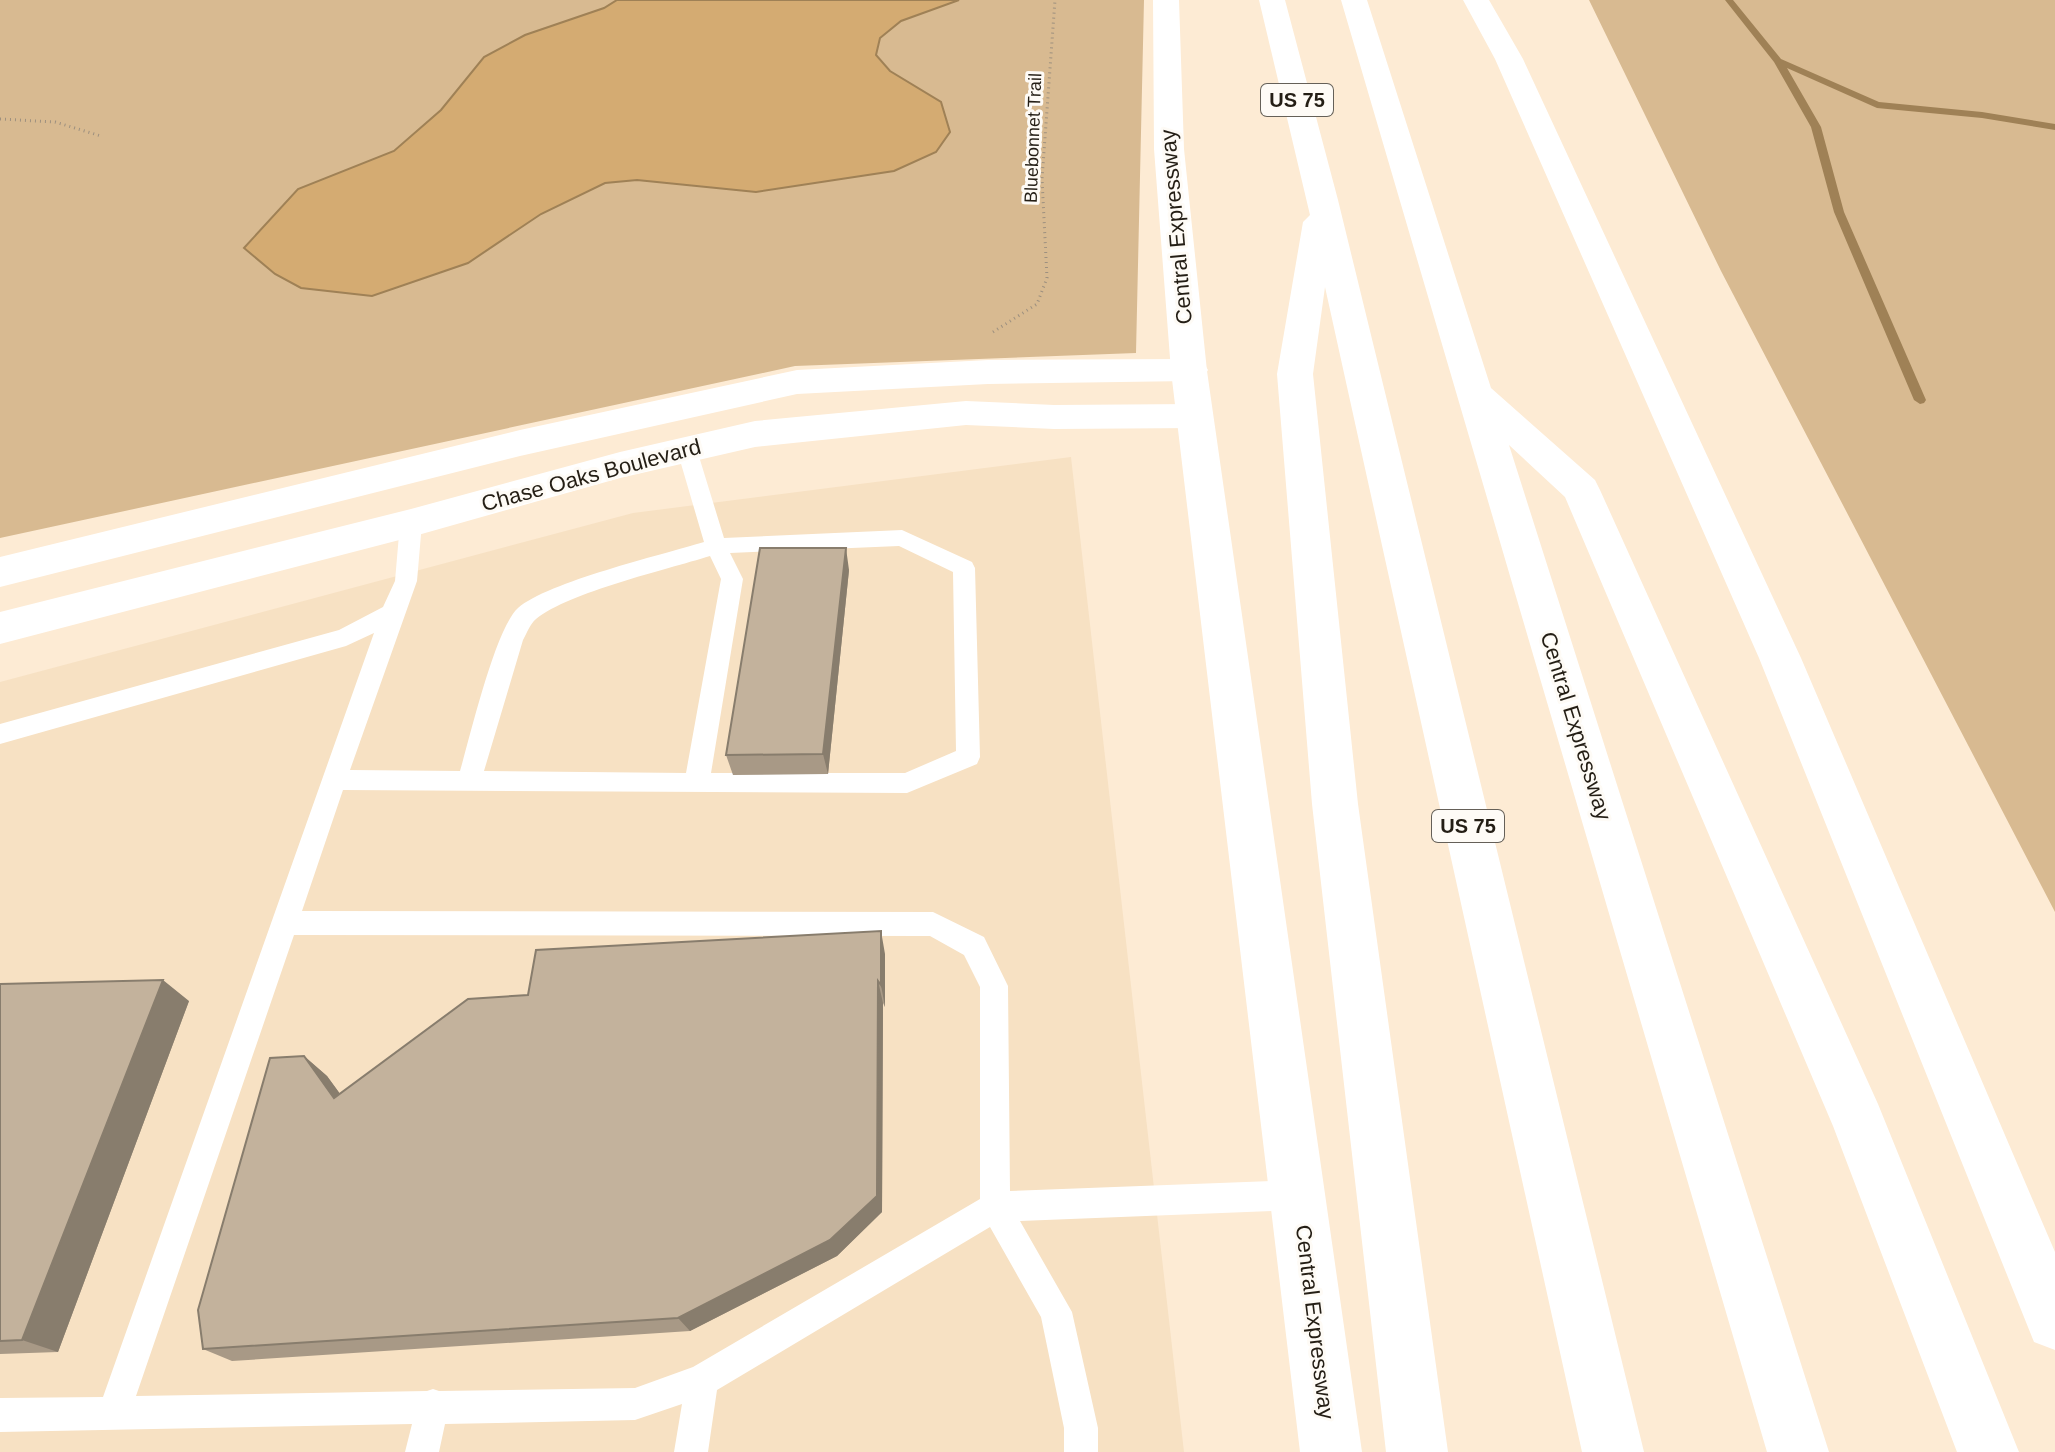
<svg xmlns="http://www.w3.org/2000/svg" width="2055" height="1452" viewBox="0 0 2055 1452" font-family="Arial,sans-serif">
	<rect width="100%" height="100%" fill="#fdebd4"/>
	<path fill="#f7e1c3" d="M1071 457 1184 1452H0V682L633 513Z"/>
	<path fill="#d8ba91" d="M0 0H1144L1136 353 795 366 0 538Z
		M1589 0H2055V912L1721 271Z"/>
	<path fill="#d4ab72" stroke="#9f8156" stroke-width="2" d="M617 0H959L901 21 880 38 876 55 890 71 941 102 950 132 936 152 894 171 756 192 637 180 605 183 541 214 468 263 372 296 301 288 275 274 244 248 298 189 394 151 441 110 484 57 525 35 604 8Z"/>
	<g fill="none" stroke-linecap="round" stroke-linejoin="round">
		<path fill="#9f8156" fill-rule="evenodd" d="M1725 0H1733L1781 59 1879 102 1982 112 2055 124V130L1982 118 1877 108 1787 68 1821 127 1844 212 1926 400 1924 403 1920 404 1914 400 1834 212 1811 127 1774 62Z"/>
		<path stroke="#9d907f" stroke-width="3" stroke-dasharray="1 4" stroke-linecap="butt" d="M0 119 55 122 101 136
			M993 332 1037 304 1047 278 1042 179 1055 0"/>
		<path fill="#fff" fill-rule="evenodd" d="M687 443 697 450 724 538 902 530 972 562 975 568 980 757 977 764 907 793 343 790 302 911 933 912 984 937 1008 986 1010 1191 1298 1180 1309 1184 1313 1195 1309 1206 1298 1210 1020 1221 1072 1312 1098 1428V1452H1064V1428L1041 1317 990 1227 717 1390 708 1452H674L682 1404 635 1420 445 1424 439 1452H405L412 1424 0 1432V1398L103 1397 374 633 346 646 0 744V724L339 630 383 607 395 581 400 523 403 518H419L422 523 417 581 350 770 460 771C470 737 495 629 518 608 548 582 661 555 704 542L677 450ZM899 546 953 572 956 751 905 773H711L743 579 730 553ZM710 556 721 579 686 773 484 771 523 640C527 633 530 624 536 619 570 592 665 570 710 556ZM294 935 930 936 964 955 980 987V1199L693 1367 635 1388 439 1391 433 1389 427 1391 136 1396Z"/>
		<path fill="#fff" fill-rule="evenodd" d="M1190 359 1203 362 1208 370 1203 378 1190 381 988 384 797 394 520 456 0 587V557L520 430 797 370 988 360Z
			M966 401 1054 405 1195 404 1208 407 1213 416 1208 425 1195 428 1054 429 966 425 755 447 620 478 411 537 0 644V612L411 509 620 452 755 421Z"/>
		<path fill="#fff" fill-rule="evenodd" d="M1153 0H1179L1184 149 1207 371 1362 1452H1300L1171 371 1154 149Z
			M1463 0H1489L1523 59 1801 658 2055 1252V1350L2034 1342 1759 658 1495 59Z"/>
		<path fill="#fff" fill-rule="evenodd" d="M1259 0H1285L1338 200 1644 1452H1582L1325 287 1313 374 1358 804 1448 1452H1386L1312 804 1277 374 1303 222 1310 215Z
			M1341 0H1367L1491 388 1595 480 1600 490 1878 1104 2019 1452H1957L1833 1126 1565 497 1509 445 1829 1452H1767Z"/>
	</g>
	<path fill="#a89986" d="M849 570 828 774 733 775 726 755Z
		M885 954V1007L883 1003 882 1212 837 1256 690 1331 232 1361 203 1349 304 1056 327 1076 340 1094 528 995Z
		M0 984 189 1001 58 1352 0 1354Z"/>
	<path fill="#887d6d" d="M846 548 849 570 828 774 823 754Z
		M881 931 885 954V1007L881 985Z
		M163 980 189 1001 58 1352 22 1340Z
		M878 981 883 1003 882 1212 837 1256 690 1331 678 1318Z
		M304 1056 327 1076 357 1117 334 1098Z"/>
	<path fill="#c3b29c" stroke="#887d6d" stroke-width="2" d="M760 548H846L823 754 726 755Z
		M881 931V985L878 981 877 1196 830 1240 678 1318 203 1349 198 1310 270 1058 304 1056 334 1098 468 999 528 995 536 950Z
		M163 980 22 1340 0 1341V984Z"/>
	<g text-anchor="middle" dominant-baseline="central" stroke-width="6" stroke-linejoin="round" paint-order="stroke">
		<g font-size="18" fill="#241e15" stroke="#fefbf6">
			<text transform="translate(1033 138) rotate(-88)">Bluebonnet Trail</text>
		</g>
		<g fill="#fefbf6" stroke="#656058" stroke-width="2">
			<rect x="1261" y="84" width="72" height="32" rx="6"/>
			<rect x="1432" y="810" width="72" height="32" rx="6"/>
		</g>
		<g font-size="20" font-weight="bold" fill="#241e15">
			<text x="1297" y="100">US 75</text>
			<text x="1468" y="826">US 75</text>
		</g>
		<g font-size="22" fill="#241e15" stroke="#fefbf6">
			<text transform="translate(1176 227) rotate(-95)">Central Expressway</text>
			<text transform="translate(591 475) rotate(-15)">Chase Oaks Boulevard</text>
			<text transform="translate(1576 726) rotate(73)">Central Expressway</text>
			<text transform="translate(1315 1322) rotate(83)">Central Expressway</text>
		</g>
	</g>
</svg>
